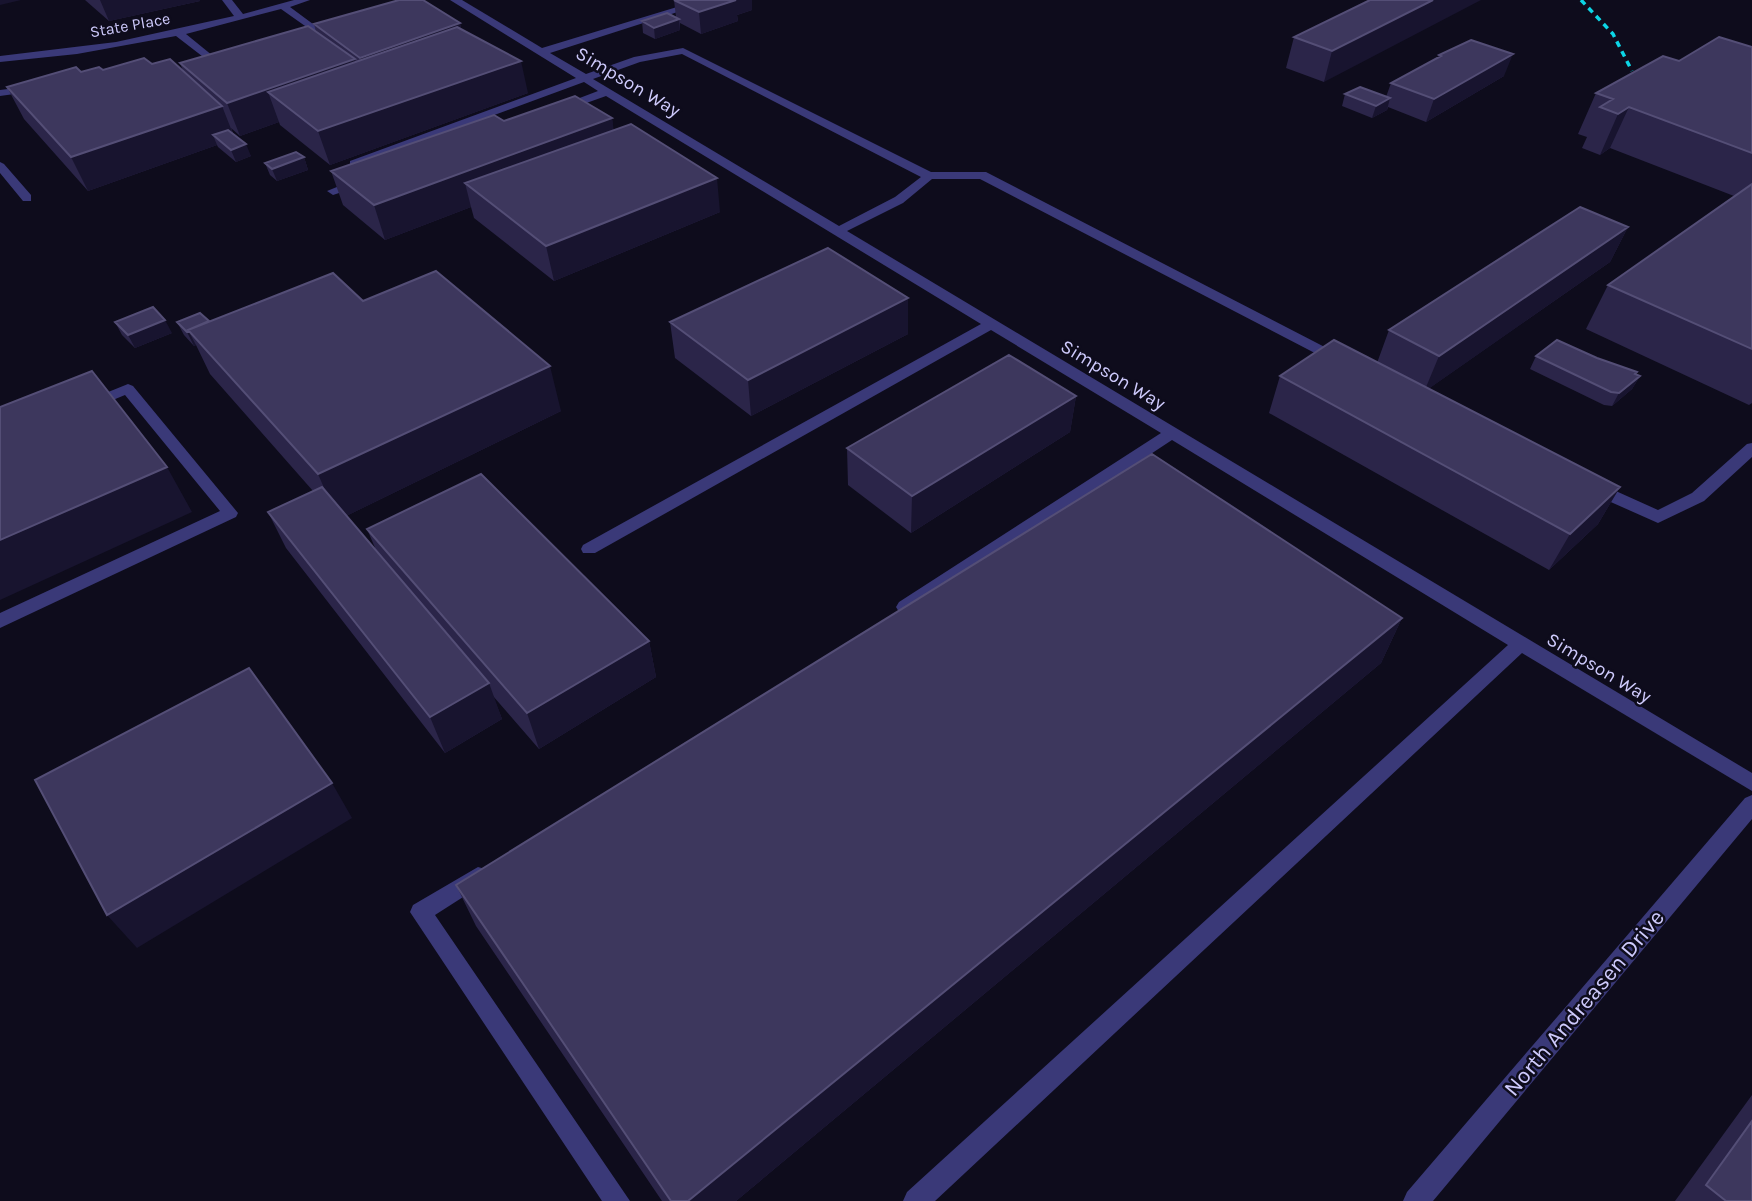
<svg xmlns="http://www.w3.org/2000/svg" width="1752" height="1201" viewBox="0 0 1752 1201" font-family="Karla,sans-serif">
	<rect width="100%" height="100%" fill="#0e0c1c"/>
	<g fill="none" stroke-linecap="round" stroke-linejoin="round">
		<path fill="#3a3978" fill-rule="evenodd" d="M222 0H232L243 14 294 0H310L290 7 317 27 337 21 342 24 315 33 281 9 186 34 213 56 227 53 232 56 211 63 176 36 77 54 0 62V56L116 42 234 16Z
			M450 0H462L542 48 700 0H715L550 53 586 74 634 57 683 48 931 172H986L1344 357V363H1334L980 179H932L903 203 847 231 1752 773V791L1522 653 935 1201H903L907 1192 1508 645 1172 440 911 612H899L896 607 899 602 1161 433 991 330 595 553H583L581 549 583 545 981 324 606 96 564 111H556V107L598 91 584 82 358 165H350V161L576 78ZM682 54 921 177 895 197 839 226 593 79 640 62Z
			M32 86 37 89 36 91 0 96V90Z
			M0 162 4 164 31 195V201H23L0 173Z
			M359 178 365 182 363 185 333 195 327 191Z
			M128 384 133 386 238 513 236 517 0 628V613L220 511 125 395 91 409 84 404 86 401Z
			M1752 443V457L1704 501 1658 523 1586 491 1584 487 1592 482 1598 483 1658 510 1692 493 1747 444Z
			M1752 795V819L1433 1201H1403L1407 1192 1745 798Z
			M478 867 485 869 489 876 485 883 435 915 630 1201H602L410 912 413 905Z"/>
		<path stroke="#0cd6e6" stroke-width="3.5" stroke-dasharray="6 5" stroke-linecap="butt" d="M1581 0 1613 34 1632 71"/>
	</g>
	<path fill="#2b2549" d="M85 0H200V1L109 21Z
		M674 0H752V10L737 15 738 21 701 34 680 23V30L655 39 643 33 642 21 676 17Z
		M1370 0 1324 82 1286 68 1294 37Z
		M460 23 461 29 528 93 330 165 280 125 279 122 240 136 231 128 234 135 251 156 236 162 218 147 217 145 88 191 24 119 7 87 81 72 152 64 183 71 180 63 316 32 314 24Z
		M1752 47V403L1749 405 1586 329 1608 285 1734 196 1610 148 1600 155 1582 148 1587 137 1578 134 1596 93 1679 61Z
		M1439 55 1504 76 1426 122 1388 107 1387 110 1372 118 1342 106 1345 94 1386 97 1391 83 1438 57Z
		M612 118 613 130 720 212 554 281 474 218 471 207 385 240 343 205 331 171 504 121Z
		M304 157 308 170 277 181 270 175 265 163Z
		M1628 227 1610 262 1428 389 1620 487 1598 524 1549 570 1269 413 1280 376 1377 363 1389 330Z
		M363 301 561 411 346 516 376 550 367 529 649 641 656 677 539 749 493 696 502 719 445 753 286 548 268 512 313 491 210 374 196 345 194 346 184 335 177 322 209 321Z
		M115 322 172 333 135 348 122 335Z
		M670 322 908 334 751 416 675 358Z
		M1536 356 1597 358 1640 376 1632 389 1612 406 1604 405 1530 369Z
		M1076 396 1070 432 911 533 848 485 847 448Z
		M1402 618 1381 663 736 1201H662L476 926 456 885Z
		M1752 1095V1201H1675Z"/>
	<path fill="#18142f" d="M0 0H21L0 5Z
		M100 0H200V1L109 21Z
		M728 0H752V10L737 15 738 21 701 34 699 12Z
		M1433 0H1481L1324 82 1332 51Z
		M679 19 680 30 655 39 654 28Z
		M460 23 467 54 370 90 360 58Z
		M1513 54 1504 76 1426 122 1434 99Z
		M355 59 364 91 268 92 279 122 240 136 227 103Z
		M521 61 528 93 330 165 318 131Z
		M1390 98 1387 110 1372 118 1376 106Z
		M222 106 235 139 213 135 217 145 88 191 71 157Z
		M1629 107 1610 148 1600 155 1618 114Z
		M612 118 617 152 465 183 471 207 385 240 374 205Z
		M246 144 251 156 236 162 231 150Z
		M304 157 308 170 277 181 272 169Z
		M717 178 720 212 554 281 546 246Z
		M1628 227 1610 262 1424 392 1439 356Z
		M908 298V334L751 416 748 380Z
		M165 320 172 333 135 348 128 335Z
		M187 332H189L196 345 194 346Z
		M550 366 561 411 338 520 318 474Z
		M1637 372 1631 384 1640 376 1632 389 1612 406 1619 393Z
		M1076 396 1070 432 911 533 912 496Z
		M167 467 192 512 0 600V540Z
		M1620 487 1598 524 1549 570 1570 534Z
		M1402 618 1381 663 736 1201H688Z
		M649 641 656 677 539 749 527 713Z
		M489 683 502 719 445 753 430 717Z
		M332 783 352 818 137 948 107 915Z"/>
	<path fill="#3d375d" stroke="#544e76" stroke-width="2" d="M399 0H423L460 23 360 58 314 24Z
		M674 0H736L699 12Z
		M1370 0H1433L1332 51 1294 37Z
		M667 13 679 19 654 28 642 21Z
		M308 26 355 59 227 103 180 63Z
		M457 27 521 61 318 131 268 92Z
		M1719 37 1752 47V153L1629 107 1618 114 1600 107 1613 99 1596 93 1663 56 1679 61Z
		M1471 40 1513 54 1434 99 1391 83 1441 56 1439 55Z
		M144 58 152 64 170 59 222 106 71 157 7 87 76 67 81 72 99 67 103 70Z
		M1360 87 1390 98 1376 106 1345 94Z
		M575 96 612 118 374 205 331 171 494 115 504 121Z
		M631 124 717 178 546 246 465 183Z
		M228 130 246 144 231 150 213 135Z
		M296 152 304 157 272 169 265 163Z
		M1752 184V349L1608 285Z
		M1580 207 1628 227 1439 356 1389 330Z
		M828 248 908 298 748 380 670 322Z
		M436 271 550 366 318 474 188 330 333 273 363 301Z
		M153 307 165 320 128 335 115 322Z
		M200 313 209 321 188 330 189 332H187L177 322Z
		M1334 340 1620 487 1570 534 1280 376Z
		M1557 340 1597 358 1637 372 1635 374 1640 376 1619 393 1611 392 1536 356Z
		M1009 355 1076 396 912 496 847 448Z
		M92 371 167 467 0 540V407Z
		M1152 454 1402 618 688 1201H671L456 885Z
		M481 474 649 641 527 713 367 529Z
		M322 487 489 683 430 717 268 512Z
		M249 668 332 783 107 915 35 780Z
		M1752 1121V1201H1726L1706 1185Z"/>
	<g text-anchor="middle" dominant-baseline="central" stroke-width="5" stroke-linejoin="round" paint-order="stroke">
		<g font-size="16" fill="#cecafc" stroke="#0e0c1c">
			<text transform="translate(130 25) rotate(-10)">State Place</text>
		</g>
		<g font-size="19" fill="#cecafc" stroke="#0e0c1c">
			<text transform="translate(628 82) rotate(31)">Simpson Way</text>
			<text transform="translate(1113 375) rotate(31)">Simpson Way</text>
			<text transform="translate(1599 668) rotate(31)">Simpson Way</text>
		</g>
		<g font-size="23" fill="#cecafc" stroke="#0e0c1c">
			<text transform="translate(1584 1003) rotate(-50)">North Andreasen Drive</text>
		</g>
	</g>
</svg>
